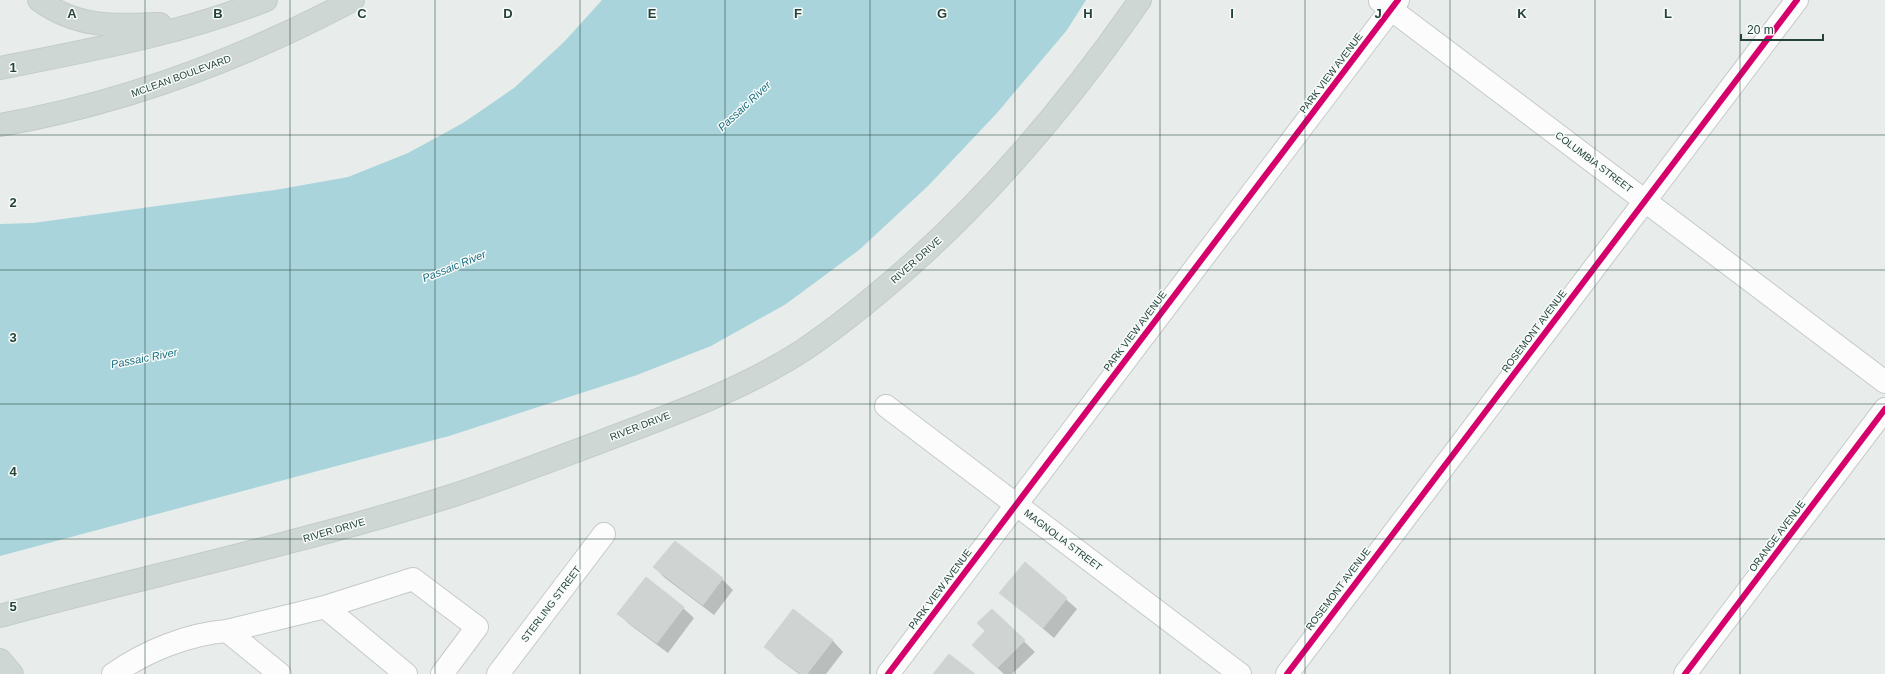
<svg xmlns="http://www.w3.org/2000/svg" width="1885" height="674" viewBox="0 0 1885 674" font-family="Arial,sans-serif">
	<rect width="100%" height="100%" fill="#e8edeb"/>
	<path fill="#a9d4db" d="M602 0H1086L1067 30 997 113 928 186 859 250 786 304 711 346 637 375 449 436 0 556V224L33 223 275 190 348 177 408 153 463 123 514 88 564 42Z"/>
	<path fill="#0003" d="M1025 563 1077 609 1054 638 1001 593Z
		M654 567 722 579 733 590 714 615 665 578Z
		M683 608 694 618 668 653 629 624 619 614Z
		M992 610 1035 652 1012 674H1004L984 656 987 631Z
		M793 611 833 641 843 652 826 674H799L776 657 765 646Z"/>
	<path fill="#cfd4d2" stroke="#d1d6d4" d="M675 541 723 578 703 605 653 567Z
		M1025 562 1067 598 1043 628 999 593Z
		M646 577 684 607 657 643 617 614Z
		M793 609 833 640 807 674H801L764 647Z
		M992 609 1025 640 997 668 972 645 985 631 977 623Z
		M949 654 975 674H933Z"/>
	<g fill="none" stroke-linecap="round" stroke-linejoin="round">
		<g stroke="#c5cac8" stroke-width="24">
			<path id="minor" d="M1380 1 1885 382
				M886 406 1240 674
				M325 607 406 674
				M227 631 325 607 413 579 477 627 442 674
				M113 674C146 651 188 634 227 631L280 674
				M498 674 604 534
				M888 674 1398 0
				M1287 674 1797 0
				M1685 674 1885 409"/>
		</g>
		<g stroke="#c3ccc9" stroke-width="24">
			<path id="major" d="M39 0C77 28 115 26 160 24
				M0 68C90 50 181 34 266 0
				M0 125C124 103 242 59 353 0
				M0 616C97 589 196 567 293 541 347 527 401 512 454 495 503 479 552 460 600 442 668 416 740 391 802 351 841 325 877 295 912 264 1000 185 1073 97 1140 0
				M0 660 12 674"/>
		</g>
		<use href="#minor" stroke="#fcfcfc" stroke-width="22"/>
		<use href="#major" stroke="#cfd7d5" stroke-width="22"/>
		<g stroke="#f7fbf9" stroke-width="8">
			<path id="cycleway" d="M888 674 1398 0
				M1287 674 1797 0
				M1685 674 1885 409"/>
		</g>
		<use href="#cycleway" stroke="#d6006c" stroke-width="6"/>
	</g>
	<path fill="none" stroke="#24423a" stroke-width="1" stroke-opacity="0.55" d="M145 0V674M290 0V674M435 0V674M580 0V674M725 0V674M870 0V674M1015 0V674M1160 0V674M1305 0V674M1450 0V674M1595 0V674M1740 0V674M0 135H1885M0 270H1885M0 404H1885M0 539H1885"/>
	<g text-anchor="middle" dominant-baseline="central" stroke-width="3" stroke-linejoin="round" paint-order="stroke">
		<g font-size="10" fill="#24423a" stroke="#f7fbf9">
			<text transform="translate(1331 73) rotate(-53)">PARK VIEW AVENUE</text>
			<text transform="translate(181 76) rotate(-20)">MCLEAN BOULEVARD</text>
			<text transform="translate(1594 162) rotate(37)">COLUMBIA STREET</text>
			<text transform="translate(916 260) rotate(-42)">RIVER DRIVE</text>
			<text transform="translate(1135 331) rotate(-53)">PARK VIEW AVENUE</text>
			<text transform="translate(1534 331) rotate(-53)">ROSEMONT AVENUE</text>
			<text transform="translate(640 426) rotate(-21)">RIVER DRIVE</text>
			<text transform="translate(334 530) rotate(-16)">RIVER DRIVE</text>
			<text transform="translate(1777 536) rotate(-53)">ORANGE AVENUE</text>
			<text transform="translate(1063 540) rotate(37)">MAGNOLIA STREET</text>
			<text transform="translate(940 589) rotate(-53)">PARK VIEW AVENUE</text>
			<text transform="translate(1338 589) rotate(-53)">ROSEMONT AVENUE</text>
			<text transform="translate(551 604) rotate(-53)">STERLING STREET</text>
		</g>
		<g font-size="11" font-style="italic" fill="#1c6f80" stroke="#f7fbf9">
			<text transform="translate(744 106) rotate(-43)">Passaic River</text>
			<text transform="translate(454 266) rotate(-22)">Passaic River</text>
			<text transform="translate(144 358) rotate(-11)">Passaic River</text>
		</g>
	</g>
	<g font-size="13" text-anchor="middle" font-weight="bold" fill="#24423a" stroke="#f7fbf9" stroke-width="3" stroke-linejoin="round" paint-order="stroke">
		<text x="72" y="18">A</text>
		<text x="218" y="18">B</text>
		<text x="362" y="18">C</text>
		<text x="508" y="18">D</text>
		<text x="652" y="18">E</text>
		<text x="798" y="18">F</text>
		<text x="942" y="18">G</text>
		<text x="1088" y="18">H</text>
		<text x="1232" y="18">I</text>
		<text x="1378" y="18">J</text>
		<text x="1522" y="18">K</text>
		<text x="1668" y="18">L</text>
		<text x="13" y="72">1</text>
		<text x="13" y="207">2</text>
		<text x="13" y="342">3</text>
		<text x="13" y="476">4</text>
		<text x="13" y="611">5</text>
	</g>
	<path d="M1741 34v6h82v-6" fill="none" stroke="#24423a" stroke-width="2"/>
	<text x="1747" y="34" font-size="12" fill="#24423a" stroke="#f7fbf9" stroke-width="3" paint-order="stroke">20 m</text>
</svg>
